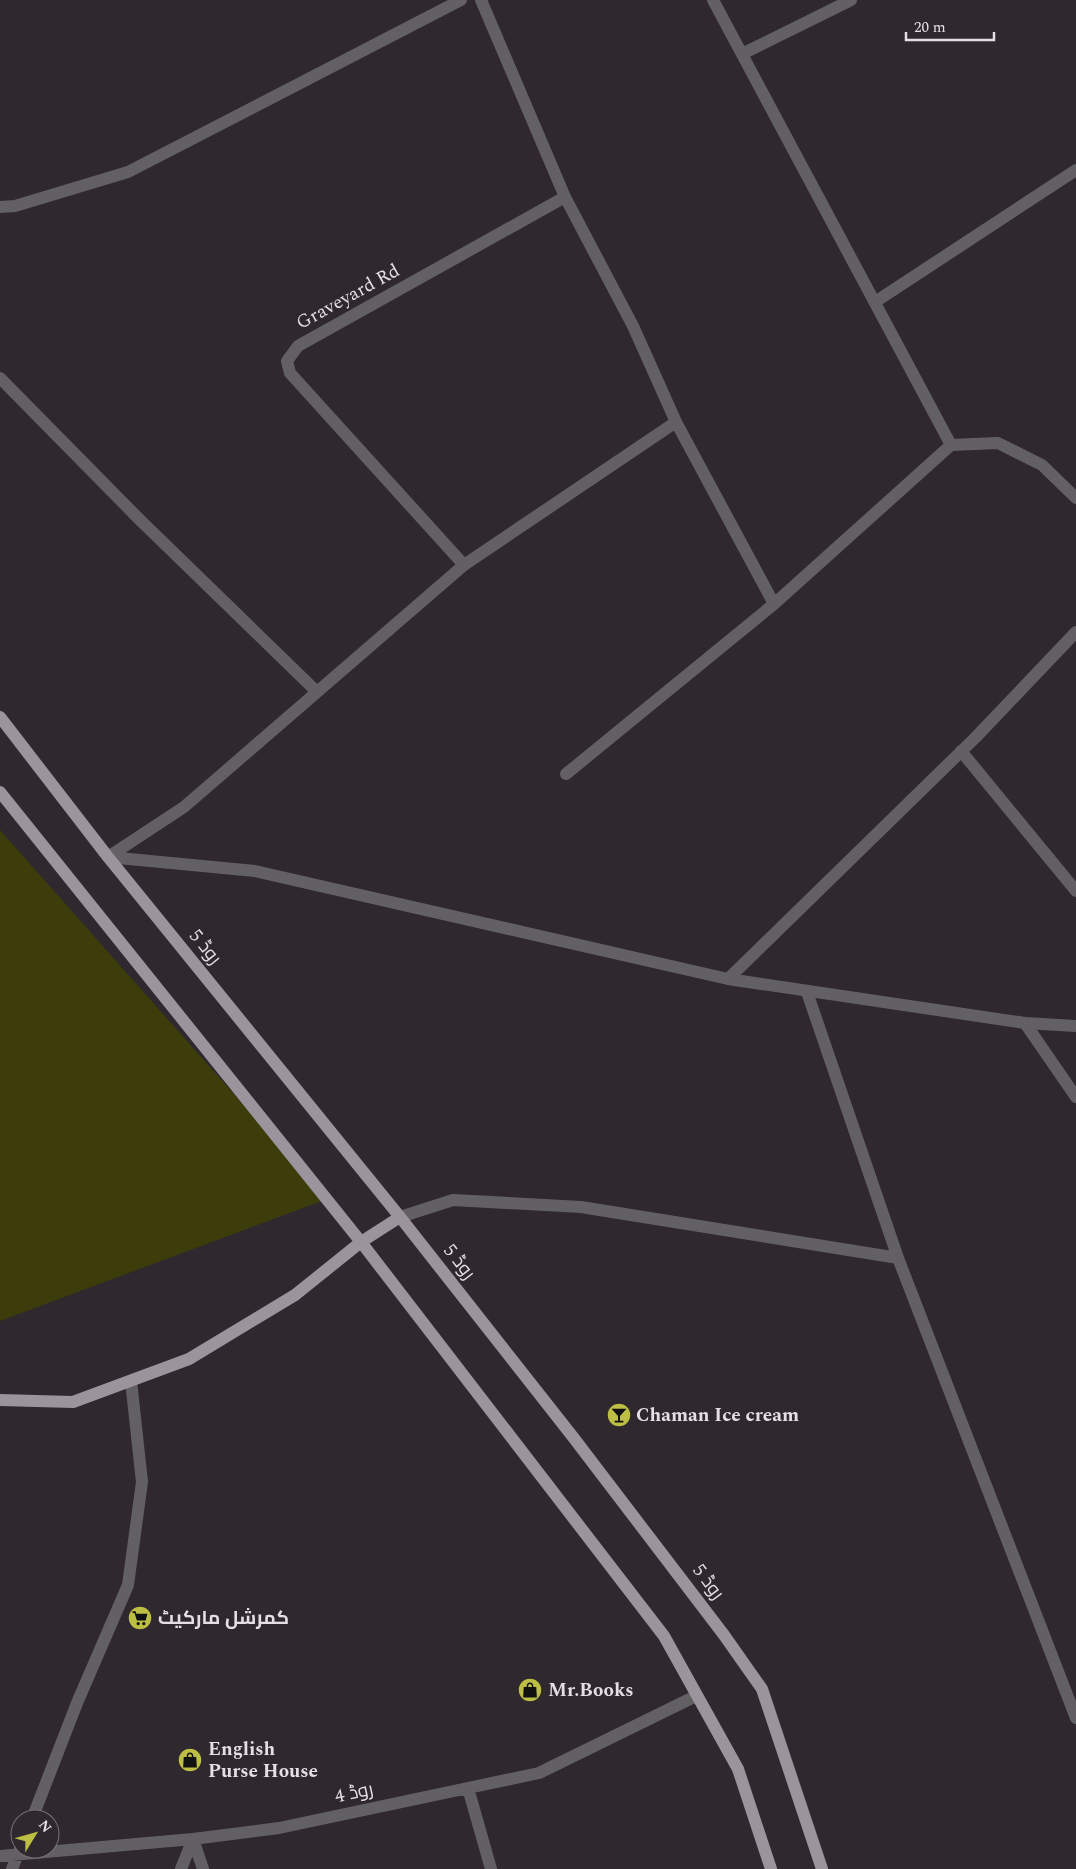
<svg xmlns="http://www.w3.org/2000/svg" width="1076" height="1869" viewBox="0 0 1076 1869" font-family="Spectral,Cairo,serif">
	<rect width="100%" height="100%" fill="#2f282f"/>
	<path fill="#3c3d0b" d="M0 830 327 1199 0 1321Z"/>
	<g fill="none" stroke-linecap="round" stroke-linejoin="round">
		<path stroke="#636063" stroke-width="12" d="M481 0 565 197 633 326 676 422 774 604
			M713 0 951 445 998 443 1042 465 1076 498
			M742 54 851 0
			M0 207 15 206 128 172 461 0
			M875 302 1076 170
			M0 378 139 519 316 691
			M464 565 290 373 287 361 298 346 565 197
			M961 751 1076 891
			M566 774 774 604 951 445
			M108 857 255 871 728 979 1025 1023 1076 1097
			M108 857 184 807 464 565 676 422
			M728 979 976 737 1076 632
			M807 992 898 1258 1076 1718
			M1025 1023 1076 1026
			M400 1217 453 1200 581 1207 898 1258
			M468 1788 491 1869
			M32 1819 77 1703 128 1585 142 1482 131 1381
			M193 1839 203 1869
			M0 1856 193 1839 279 1828 539 1773 696 1696
			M12 1869 20 1849
			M181 1869 193 1839"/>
		<path stroke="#9c949c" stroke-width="12" d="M0 717 108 857 400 1217 573 1437 724 1635 762 1689 822 1869
			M0 792 361 1242 664 1636 738 1769 771 1869
			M0 1400 73 1402 189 1359 295 1295 361 1242 400 1217"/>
	</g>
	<defs>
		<g id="bar-disc" transform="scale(1.25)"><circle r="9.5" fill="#bcbf43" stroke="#2f282f"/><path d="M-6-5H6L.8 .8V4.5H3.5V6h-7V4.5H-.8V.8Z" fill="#111"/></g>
		<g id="supermarket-disc" transform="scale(1.25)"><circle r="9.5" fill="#bcbf43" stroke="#2f282f"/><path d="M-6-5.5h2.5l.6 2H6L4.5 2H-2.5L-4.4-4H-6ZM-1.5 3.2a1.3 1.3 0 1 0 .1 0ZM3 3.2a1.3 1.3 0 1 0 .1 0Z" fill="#111"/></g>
		<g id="shop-disc" transform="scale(1.25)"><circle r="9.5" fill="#bcbf43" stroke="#2f282f"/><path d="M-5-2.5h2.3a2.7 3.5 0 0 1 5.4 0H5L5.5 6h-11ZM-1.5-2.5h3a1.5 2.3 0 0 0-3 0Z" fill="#111"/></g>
	</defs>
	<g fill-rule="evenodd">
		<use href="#bar-disc" x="619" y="1415"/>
		<use href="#supermarket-disc" x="140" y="1618"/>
		<use href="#shop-disc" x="530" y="1690"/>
		<use href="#shop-disc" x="190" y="1760"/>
	</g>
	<g text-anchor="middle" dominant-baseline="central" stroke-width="5" stroke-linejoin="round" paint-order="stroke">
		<g font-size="19" fill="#e3dfe3" stroke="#2f282f">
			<text transform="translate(348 297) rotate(-29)">Graveyard Rd</text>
			<text transform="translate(205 947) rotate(51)">روڈ 5</text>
			<text transform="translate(459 1262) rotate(52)">روڈ 5</text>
			<text transform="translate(708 1582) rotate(53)">روڈ 5</text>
			<text transform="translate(354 1793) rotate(-12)">روڈ 4</text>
		</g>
		<g font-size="19" font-weight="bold" fill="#e3dfe3" stroke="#2f282f" text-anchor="start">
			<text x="636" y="1415">Chaman Ice cream</text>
			<text x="158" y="1618">کمرشل مارکیٹ</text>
			<text x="548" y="1690">Mr.Books</text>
			<text x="208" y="1749">English<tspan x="208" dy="22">Purse House</tspan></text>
		</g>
	</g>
	<g transform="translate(35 1834) rotate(53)"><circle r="24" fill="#2f282f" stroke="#777177"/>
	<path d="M0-4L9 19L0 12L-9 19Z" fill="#bcbf43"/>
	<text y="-8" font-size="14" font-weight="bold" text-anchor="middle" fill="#e3dfe3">N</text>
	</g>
	<path d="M906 32v8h88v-8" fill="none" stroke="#e3dfe3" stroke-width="2.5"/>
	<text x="914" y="32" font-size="15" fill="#e3dfe3" stroke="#2f282f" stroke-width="4" paint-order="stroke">20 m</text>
</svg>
